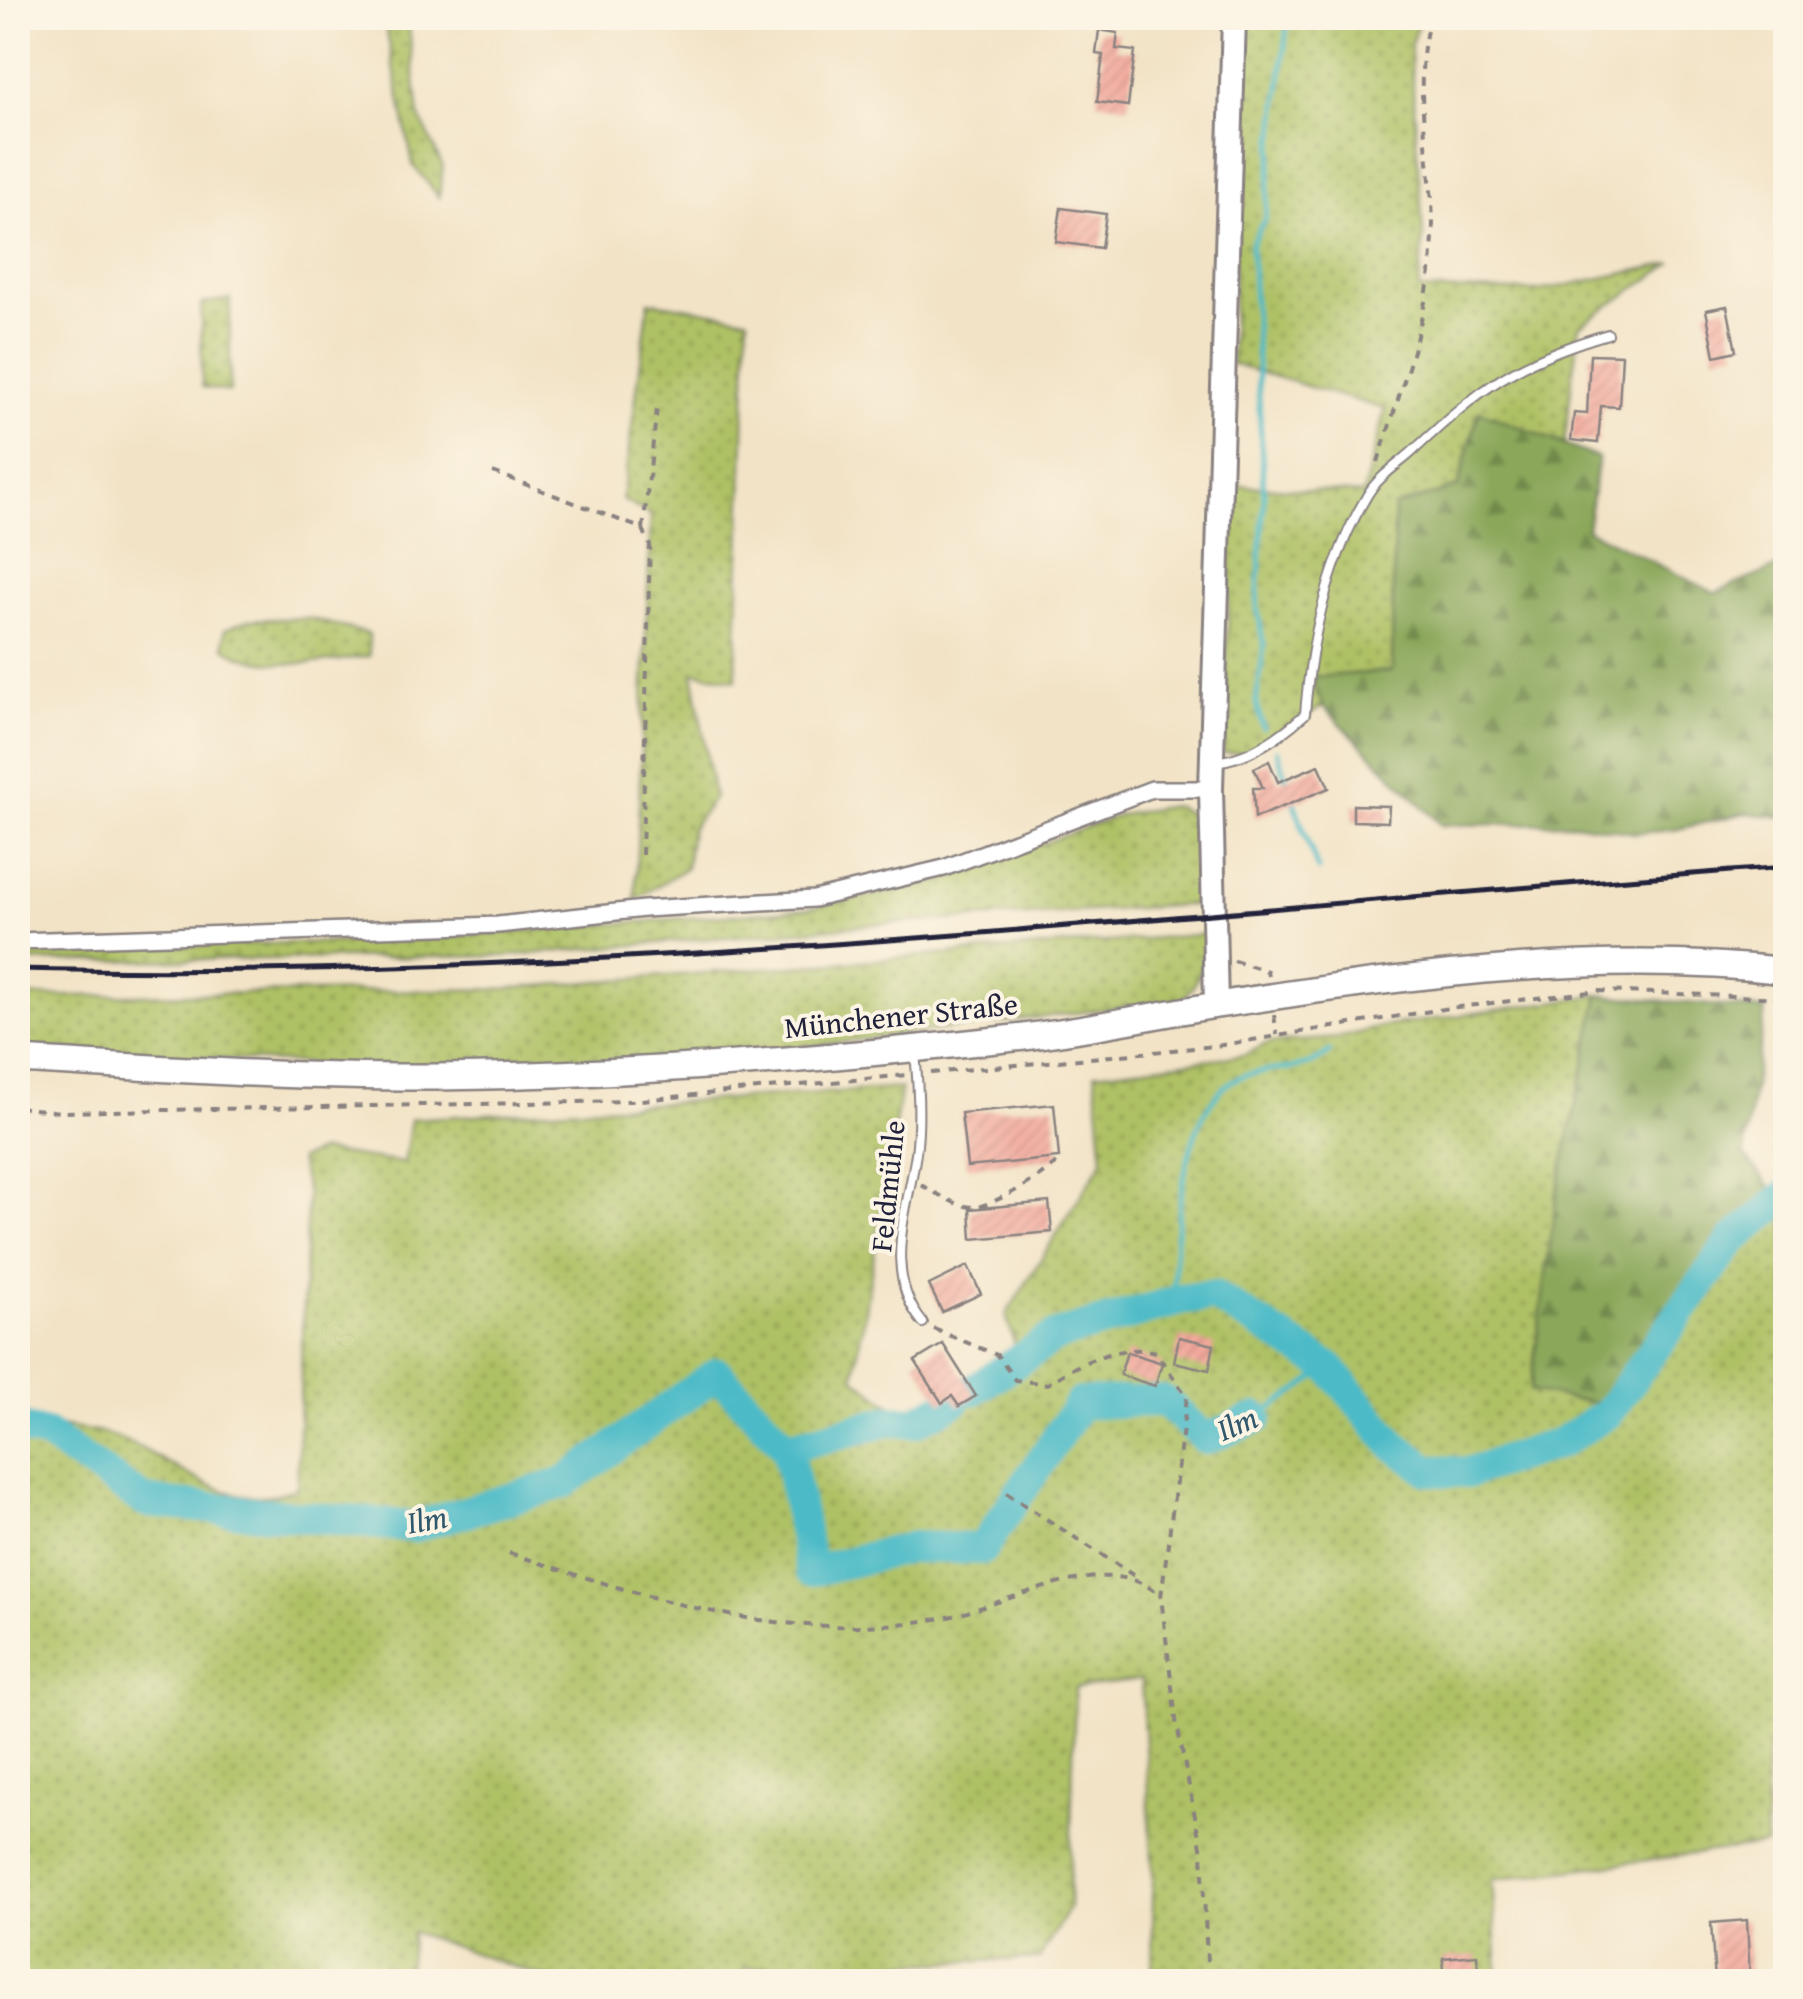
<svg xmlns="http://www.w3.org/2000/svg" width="1803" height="1999" viewBox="0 0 1803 1999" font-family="'Gentium Book Plus',serif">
	<defs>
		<pattern id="green-dots" width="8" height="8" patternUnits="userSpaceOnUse" patternTransform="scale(2.5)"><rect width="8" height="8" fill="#afc165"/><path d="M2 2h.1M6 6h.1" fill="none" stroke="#8e9c54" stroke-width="1.8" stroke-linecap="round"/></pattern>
		<pattern id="forest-firs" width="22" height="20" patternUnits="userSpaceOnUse" patternTransform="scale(2.5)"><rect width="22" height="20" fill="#8ba75a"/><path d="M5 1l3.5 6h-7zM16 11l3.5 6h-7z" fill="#71884c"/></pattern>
		<pattern id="building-hatch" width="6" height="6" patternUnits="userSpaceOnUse" patternTransform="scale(2.5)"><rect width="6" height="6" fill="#f2a89b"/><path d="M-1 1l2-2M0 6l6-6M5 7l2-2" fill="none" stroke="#cf9086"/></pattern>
	</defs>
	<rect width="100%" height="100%" fill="#fcf5e5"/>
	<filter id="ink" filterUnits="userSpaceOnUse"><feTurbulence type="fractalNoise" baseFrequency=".01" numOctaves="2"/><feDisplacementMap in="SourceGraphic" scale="20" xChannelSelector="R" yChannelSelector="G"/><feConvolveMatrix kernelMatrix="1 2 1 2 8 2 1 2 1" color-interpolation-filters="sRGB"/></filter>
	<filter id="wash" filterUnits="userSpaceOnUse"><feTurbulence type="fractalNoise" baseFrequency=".0048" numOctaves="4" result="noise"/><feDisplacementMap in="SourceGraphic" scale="40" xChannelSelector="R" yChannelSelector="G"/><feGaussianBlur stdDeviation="2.25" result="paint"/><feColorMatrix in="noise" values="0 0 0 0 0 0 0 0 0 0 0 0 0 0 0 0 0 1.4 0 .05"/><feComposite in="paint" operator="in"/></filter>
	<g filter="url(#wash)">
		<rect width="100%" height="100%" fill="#f2e3c6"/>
		<path fill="url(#green-dots)" stroke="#687250" stroke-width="2.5" d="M384 18H408L419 115 443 167 439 197 413 165Z
			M1243 18H1420L1410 47 1423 232 1419 290 1539 291 1673 263 1579 326 1564 444 1479 412 1458 487 1394 508 1392 671 1312 677 1323 706 1245 753H1223L1233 485 1363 494 1385 409 1231 364Z
			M230 299V392L202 387 201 304Z
			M649 301 748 318 736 680 693 672 714 798 691 829 686 868 635 900 651 515 622 500Z
			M308 618 369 634V656C327 662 260 674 224 647L225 629 247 620Z
			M1171 806C1213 813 1203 870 1204 904L879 924 504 956 18 962V942L142 946 392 941 805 909 937 882 1120 815Z
			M1207 934C1203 960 1202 984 1180 1000L744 1054 608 1062 406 1068 18 1049V997L499 989Z
			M1599 995 1556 1199 1531 1391 1600 1404 1773 1191 1785 1192 1786 1686 1766 1760V1845L1492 1880 1499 1981H1152L1153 1872 1141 1680 1075 1688 1069 1908 1039 1959 745 1968 740 1982H558L412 1932 407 1981H18V1415C46 1427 72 1426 101 1433 167 1448 222 1521 297 1488L307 1195 299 1160 320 1151 404 1163 411 1119 901 1088 854 1378 910 1419 1018 1356 1006 1315 1103 1160 1095 1073 1245 1055 1268 1043 1338 1038 1381 1027Z"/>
		<path fill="url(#forest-firs)" stroke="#56644a" stroke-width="2.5" d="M1479 411 1598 458 1587 529 1715 593 1785 564V817L1745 813 1674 830 1635 833 1574 823 1441 825 1323 706 1312 677 1392 671 1394 507 1458 487Z
			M1599 995 1765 1010 1744 1154 1773 1191 1600 1404 1530 1391 1556 1199Z"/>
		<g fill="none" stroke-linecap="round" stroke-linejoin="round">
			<path stroke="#4ebbc7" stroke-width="5" d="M1263 728 1256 702 1264 647 1257 606 1264 498 1251 245 1265 218 1288 18
				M1277 750 1288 785
				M1293 800 1318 870
				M1173 1302C1175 1245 1178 1098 1243 1076 1272 1066 1308 1074 1330 1051
				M1257 1418 1330 1368"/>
			<path stroke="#4ebbc7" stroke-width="32" d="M973 1390 1056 1336 1184 1299 1214 1296 1330 1368 1394 1445 1428 1470 1467 1473 1560 1443 1607 1414 1733 1240 1786 1196
				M18 1428 46 1435 146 1502 413 1527 564 1483 717 1373 787 1447 811 1571 913 1547 982 1549 1080 1403 1164 1401 1206 1439 1257 1418
				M787 1447 889 1421 915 1422 955 1401"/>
		</g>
		<g id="blocks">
			<path fill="url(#building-hatch)" d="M1099 30 1118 33 1116 49 1135 51 1128 106 1097 102 1103 55 1096 54Z
				M1061 208 1106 214 1101 248 1056 242Z
				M1727 306 1736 351 1715 356 1706 310Z
				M1590 354 1622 355 1619 407 1601 406 1598 443 1571 440 1574 413 1587 414Z
				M1269 761 1278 782 1319 765 1329 788 1255 818 1253 788H1263L1254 768Z
				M1353 805 1389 806 1388 822 1353 821Z
				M1054 1104 1059 1158 967 1167 961 1113Z
				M1049 1202 1052 1232 972 1239 970 1209Z
				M968 1266 981 1294 942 1312 929 1285Z
				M1179 1337 1214 1345 1209 1370 1174 1362Z
				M943 1344 976 1396 959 1406 952 1396 942 1403 915 1361Z
				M1127 1352 1162 1363 1155 1386 1120 1375Z
				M1747 1920 1750 1981 1715 1982 1711 1923Z
				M1477 1955 1479 1982H1445L1443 1958Z"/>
		</g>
	</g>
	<g filter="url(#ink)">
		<use href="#blocks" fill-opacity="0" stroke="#8a8280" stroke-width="2.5"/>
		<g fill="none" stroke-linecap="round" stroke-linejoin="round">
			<g stroke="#8a8280" stroke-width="12">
				<path id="lane" d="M1196 18 1230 20
					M1214 762C1249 759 1280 737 1305 714 1311 637 1328 560 1368 494 1378 477 1399 464 1413 451 1480 388 1518 360 1608 334
					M915 1053C918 1083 920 1115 917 1145 911 1204 879 1270 923 1323"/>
			</g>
			<g stroke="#8a8280" stroke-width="20">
				<path id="street" d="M18 941 498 925 644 909 814 899 944 868 1152 789H1211"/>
			</g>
			<g stroke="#8a8280" stroke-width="28">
				<path id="secondary" d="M1216 1005 1211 789 1234 18"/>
			</g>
			<g stroke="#8a8280" stroke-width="30">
				<path id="primary" d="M18 1060C157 1068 297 1078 436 1077 627 1075 817 1060 1006 1039 1077 1032 1147 1016 1217 1005 1405 976 1596 949 1786 971"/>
			</g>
			<path stroke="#8a8280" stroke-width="4" stroke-dasharray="8 8" stroke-linecap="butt" d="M1378 462C1401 387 1432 310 1433 231 1433 159 1410 89 1430 18
				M493 472 643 529 650 545 642 855
				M643 529 657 408
				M1234 961 1267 971 1268 976
				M1274 1015 1277 1035
				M931 1073 1216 1046 1449 1008 1599 991 1786 998
				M18 1107 60 1112 631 1101 906 1075
				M921 1185C937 1193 956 1207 974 1207 990 1207 1050 1174 1058 1160
				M934 1329 997 1355 1015 1380 1048 1384C1077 1363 1121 1343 1156 1352L1187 1397 1161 1597 1176 1720 1202 1852 1208 1982
				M1006 1493 1136 1577
				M509 1553C658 1601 784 1645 943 1618 1001 1608 1112 1545 1161 1597"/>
			<use href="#lane" stroke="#fff" stroke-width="8"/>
			<use href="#street" stroke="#fff" stroke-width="15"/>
			<use href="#secondary" stroke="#fff" stroke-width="22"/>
			<use href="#primary" stroke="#fff" stroke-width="25"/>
			<path stroke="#22223b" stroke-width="5" d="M18 969C608 983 1197 909 1786 867"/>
		</g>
	</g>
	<g text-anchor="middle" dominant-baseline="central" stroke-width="8" stroke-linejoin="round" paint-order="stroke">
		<g font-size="30" fill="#22223b" stroke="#fcf5e5">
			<text transform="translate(901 1015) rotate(-6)">Münchener Straße</text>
			<text transform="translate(887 1186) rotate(-84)">Feldmühle</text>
		</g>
		<g font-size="32" font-style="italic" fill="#31586c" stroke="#fcf5e5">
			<text transform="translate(1237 1423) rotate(-23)">Ilm</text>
			<text transform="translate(427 1519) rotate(-10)">Ilm</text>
		</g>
	</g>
	<rect width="1803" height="1999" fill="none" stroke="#fcf5e5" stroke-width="60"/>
</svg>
